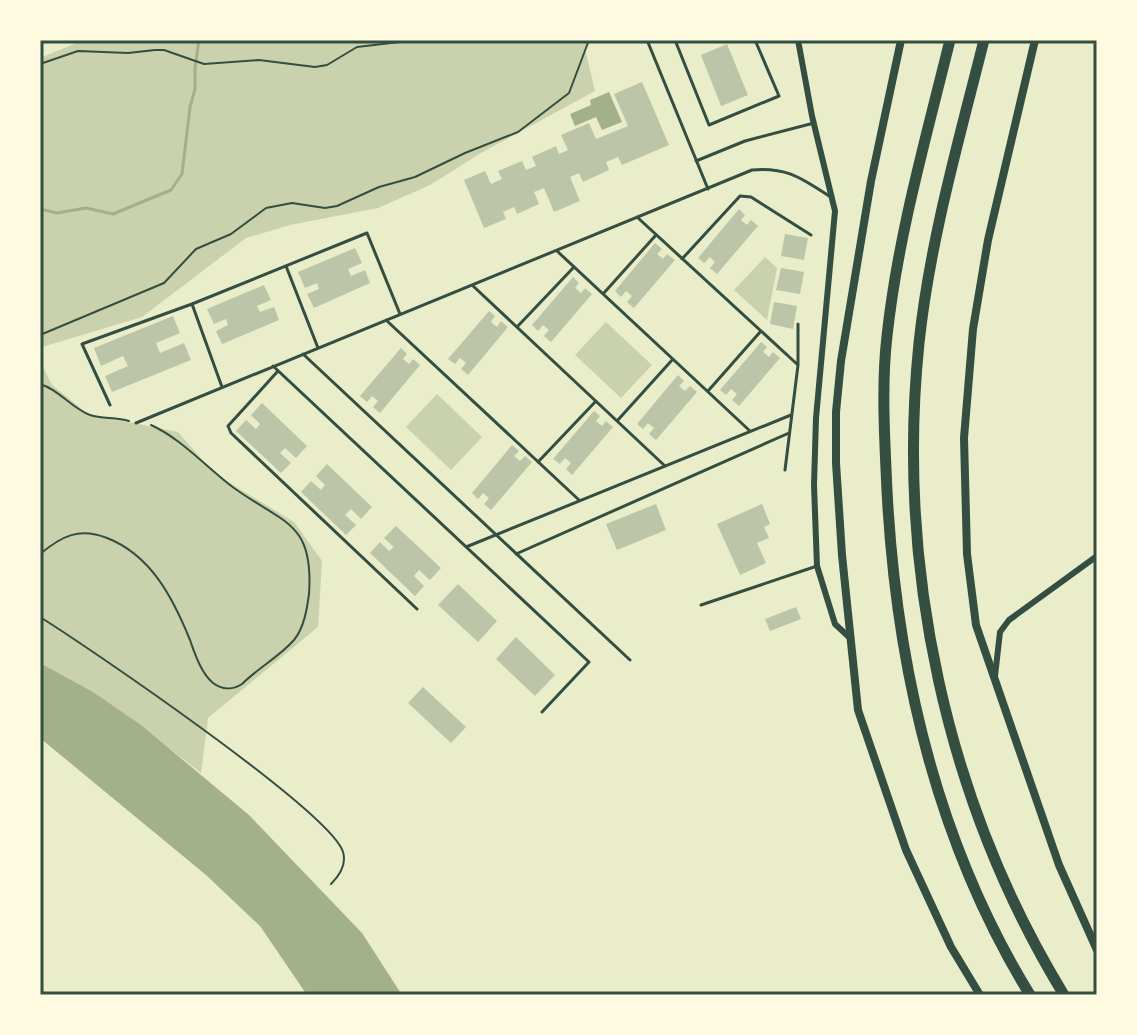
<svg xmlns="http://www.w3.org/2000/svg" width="1137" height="1035" viewBox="0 0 1137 1035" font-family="'Fira Sans',sans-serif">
	<rect width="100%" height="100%" fill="#e9edc9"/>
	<path fill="#cad2ad" d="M84 40H591L585 49 595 91 481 153 430 185 378 208 290 225 246 238 142 317 42 347V365L52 385 88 414 178 432 215 474 294 522 322 561 318 627 208 718 201 773C148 731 99 696 40 663V58Z
		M765 257 777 268 767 320 734 290Z
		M606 322 652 365 621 398 575 355Z
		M437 394 482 437 451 470 406 427Z"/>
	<path fill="#a3b18a" d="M609 92 622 122 602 130 596 117 575 126 570 114 591 105 590 100Z
		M40 663 93 692 141 725 249 815 362 933 402 995H307L260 926 206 875 40 738Z"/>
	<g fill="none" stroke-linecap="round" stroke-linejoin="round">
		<path stroke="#a3b18a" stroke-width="3" d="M40 209 57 213 86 208 113 214 171 190 182 174 190 107 195 89V68L199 40"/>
	</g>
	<path fill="#bcc5a7" d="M727 44 748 95 721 106 701 55Z
		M642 82 669 145 622 165 618 157 606 162 609 170 583 182 579 173 570 177 580 201 554 212 544 188 534 192 539 204 517 214 514 207 503 212 506 219 484 228 464 180 485 171 491 184 502 179 498 171 522 161 526 170 536 166 532 157 556 146 559 154 568 150 561 135 589 123 596 139 628 126 614 94Z
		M739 209 745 215 741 220 747 225 751 220 758 226 717 274 710 268 715 262 710 257 704 263 698 258Z
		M785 234 808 238 804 260 781 256Z
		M655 243 662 249 657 254 663 259 667 254 675 260 634 308 627 302 632 296 626 291 621 297 615 291Z
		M355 248 362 263 348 269 351 276 365 270 370 283 314 308 307 294 319 289 317 283 305 288 298 272Z
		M781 268 804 272 800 294 776 290Z
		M573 277 579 283 575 288 581 293 585 288 592 294 551 342 544 336 549 330 543 325 538 331 532 325Z
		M264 285 271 300 257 306 260 312 274 307 279 320 222 344 216 331 228 325 226 319 214 324 207 309Z
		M774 302 797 306 793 329 770 324Z
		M489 311 495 316 491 322 497 327 501 321 508 327 468 375 461 369 466 363 460 358 455 364 448 359Z
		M173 316 180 333 156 343 160 353 184 343 191 360 112 392 105 376 128 366 123 356 101 366 94 348Z
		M761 342 767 347 763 352 769 357 773 352 780 358 739 406 732 400 737 394 731 389 726 395 720 390Z
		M401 348 407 354 403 359 409 364 413 359 420 365 380 413 373 407 378 401 372 396 367 402 360 396Z
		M678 375 684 381 679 386 685 391 690 386 697 392 656 440 649 434 654 428 648 423 643 429 637 424Z
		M262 403 307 446 296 458 285 448 280 453 291 463 281 473 236 431 246 420 256 429 260 424 251 415Z
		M594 411 600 416 596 421 602 426 606 421 613 427 572 475 566 469 571 463 565 458 560 464 553 459Z
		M512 445 519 451 514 456 520 461 525 456 532 462 491 510 484 504 489 498 483 493 478 499 472 493Z
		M327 464 372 507 361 519 351 509 345 515 356 525 346 535 301 492 311 481 321 490 325 485 316 476Z
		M656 504 666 530 617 550 606 524Z
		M762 504 770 524 764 527 769 538 757 543 766 563 740 575 717 524Z
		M396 526 441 568 430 580 419 570 414 576 424 586 415 596 370 553 380 542 389 551 394 547 384 538Z
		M458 584 497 621 478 642 438 605Z
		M796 607 801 619 770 631 765 619Z
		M516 637 555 675 535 696 496 659Z
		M423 687 466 727 451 743 408 703Z"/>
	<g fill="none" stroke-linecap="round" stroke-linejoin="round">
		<path stroke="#344e41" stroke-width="2" d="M40 64 78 51 128 53 155 50H164L204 64 259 60 315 67 327 65 357 47 417 40
			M40 335 164 283 196 249 231 234 266 208 292 203 325 208 337 206 379 187 415 177 465 153 518 132 569 93 589 40
			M40 384C60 390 71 408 90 415 102 419 116 417 129 421
			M40 554C62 536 79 527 107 538 151 555 173 598 190 640 195 654 201 673 213 683 222 690 233 690 242 684 258 668 279 657 294 640 304 628 307 609 309 594 314 522 284 524 234 488 207 468 182 439 151 425
			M40 617C88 647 331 812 343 852 347 865 339 876 331 884"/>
		<path stroke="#344e41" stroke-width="3" d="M647 40 708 189
			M675 40 709 125 779 96 755 40
			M696 161 745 141 814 123
			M637 217 798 365
			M557 251 750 431
			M682 259 740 196 751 197 811 235
			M286 266 318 348
			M472 285 665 466
			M603 294 656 235
			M192 304 367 233 400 314
			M386 320 579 500
			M517 327 574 267
			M303 354 630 660
			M273 366 589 662 542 712
			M278 371 228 426 231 433 417 609
			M708 391 761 331
			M110 405 82 344 192 304 222 387
			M617 421 673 359
			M136 423 752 170C787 167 801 178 829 196
			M538 462 596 401
			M785 470 798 365V324
			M466 547 791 415
			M516 554 789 433
			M701 605 817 566"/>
		<path stroke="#344e41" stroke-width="6" d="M798 40 812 116 835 211 816 418 814 485 817 566 835 624 850 638
			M995 676 1000 632 1009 620 1097 556"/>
		<path stroke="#344e41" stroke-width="8" d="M901 40 871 181 841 361 836 412V463L842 555 858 710 906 850 951 947 980 995
			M1035 40 988 240 973 329 964 438 967 554 976 625 1059 865 1097 950"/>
		<path stroke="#344e41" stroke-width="11" d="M950 40C926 138 898 235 887 336 882 379 884 426 886 469 893 653 933 837 1030 995
			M984 40C959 140 930 240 919 343 896 567 946 802 1064 995"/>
	</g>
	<rect width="1137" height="1035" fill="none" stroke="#fefae0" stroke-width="84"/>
	<rect x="42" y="42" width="1053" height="951" fill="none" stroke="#344e41" stroke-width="3"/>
</svg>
